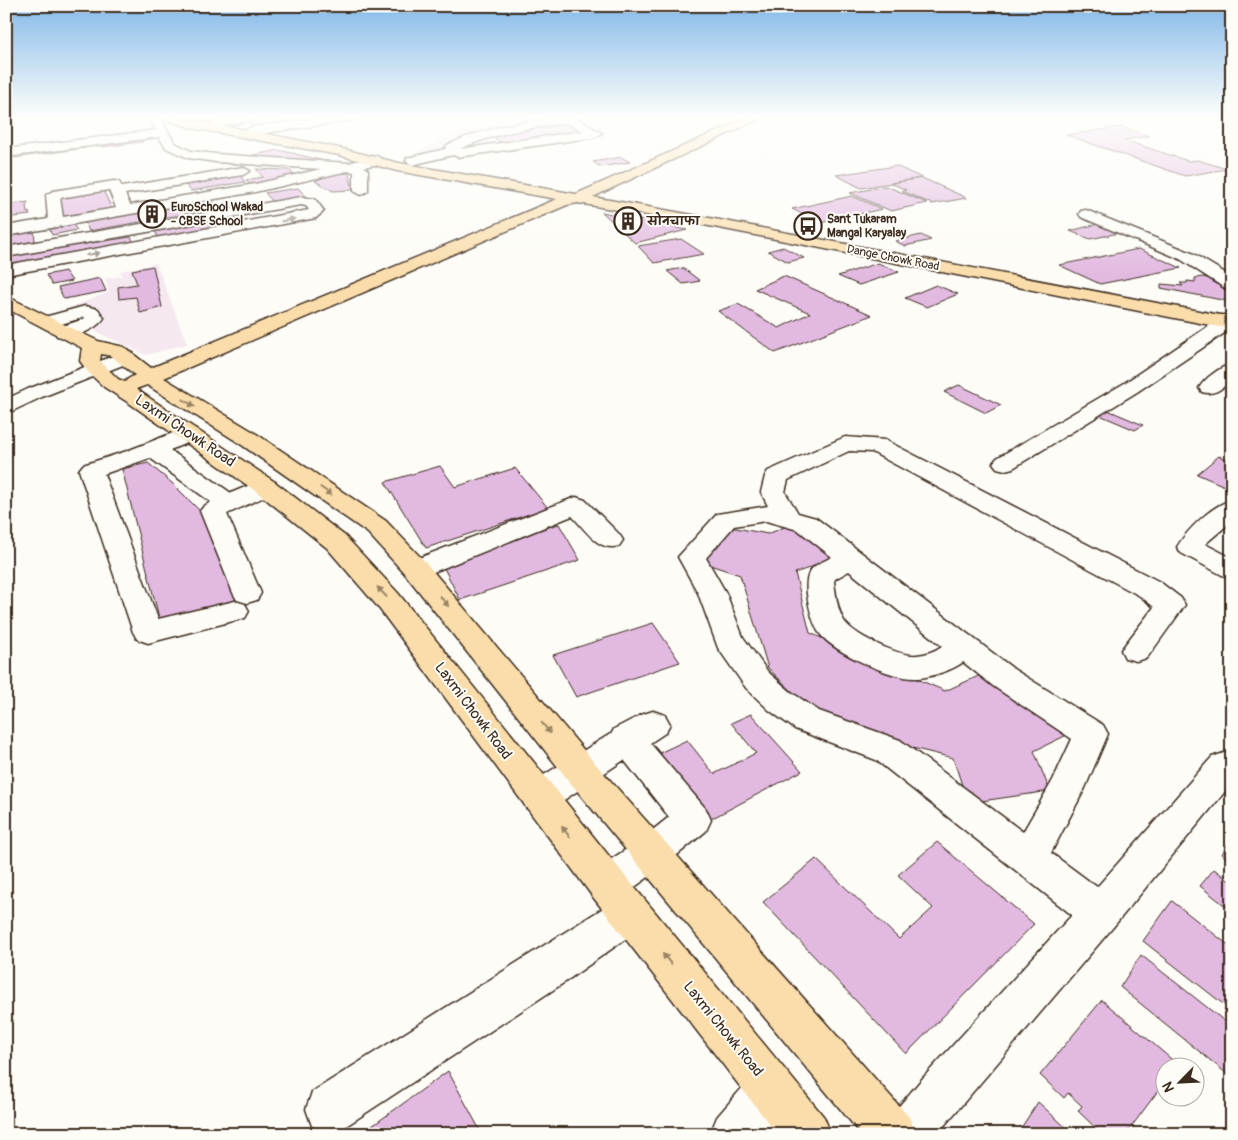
<svg xmlns="http://www.w3.org/2000/svg" width="1238" height="1140" viewBox="0 0 1238 1140" font-family="Pangolin,'Playpen Sans Deva',sans-serif">
	<rect width="100%" height="100%" fill="#fdfcf7"/>
	<filter id="ink" filterUnits="userSpaceOnUse"><feTurbulence type="fractalNoise" baseFrequency=".02" numOctaves="2"/><feDisplacementMap in="SourceGraphic" scale="10" xChannelSelector="R" yChannelSelector="G"/><feConvolveMatrix kernelMatrix="1 2 1 2 8 2 1 2 1" color-interpolation-filters="sRGB"/></filter>
	<g filter="url(#ink)">
		<path fill="#f5e8f0" d="M515 117H585L609 134 438 158 416 152 465 131 499 123 501 119Z
			M156 263 187 344 146 355 57 313 109 292 105 279 122 276 121 271Z"/>
		<path fill="#e2b9e0" stroke="#3b2a1e" d="M571 124 586 132 503 144 490 135Z
			M1121 127 1149 136 1124 140 1188 161 1198 160 1227 169 1185 176 1066 135Z
			M140 138 143 142 102 147 100 143Z
			M85 144 86 148 6 159V154Z
			M279 150 329 162 243 157Z
			M621 157 630 162 601 167 593 162Z
			M896 166 922 178 861 188 836 175Z
			M256 169 289 170 299 178 251 186 246 180 263 177Z
			M349 173 353 190 333 191 315 181 332 174Z
			M241 176 245 182 191 191 186 185Z
			M922 178 967 198 932 204 902 191 906 190 891 183Z
			M886 186 927 203 891 211 850 193Z
			M298 188 307 197 274 203 265 193Z
			M103 190 113 211 63 219 55 197Z
			M852 196 882 209 820 223 792 209Z
			M211 199 219 208 89 231 84 220Z
			M28 202V204L26 205 27 213 29 212 30 215 6 218V205Z
			M602 212 687 230 635 243Z
			M240 217 244 222 158 237 155 231Z
			M72 223 77 230 52 235 48 226Z
			M1098 224 1119 233 1090 239 1070 231Z
			M34 230 35 241 6 246V234Z
			M921 235 931 240 905 246 895 241Z
			M131 237 134 243 13 264 11 255Z
			M681 239 704 254 654 263 638 246Z
			M783 247 804 258 788 262 768 251Z
			M1139 249 1181 268 1100 284 1059 265Z
			M878 263 899 272 859 285 838 276Z
			M153 266 162 307 140 313 136 297 119 299 118 287 137 284 132 270Z
			M683 268 700 281 683 284 667 271Z
			M65 271 72 281 52 285 46 275Z
			M784 276 872 315 775 353 718 311 738 304 779 328 810 313 755 289Z
			M1203 277 1214 280V283L1225 288 1224 290 1231 291 1232 302 1161 288V284L1183 286 1180 283H1187V281L1195 282V278Z
			M100 278 106 291 64 299 58 287Z
			M936 285 958 294 927 307 905 298Z
			M959 385 1001 405 986 413 944 392Z
			M1103 408 1143 425 1135 430 1095 413Z
			M1219 456 1232 462V486L1229 488 1197 474Z
			M148 463 172 483 205 516 239 605 161 626 122 469Z
			M440 466 455 487 515 468 548 508 426 548 385 482Z
			M796 522 837 558 795 573 810 633 945 691 983 674 1073 732 1034 751 1050 791 968 803 953 758 884 741 812 711 768 668 740 575 701 562 725 526 768 534Z
			M559 524 580 560 460 600 440 560Z
			M653 623 680 662 576 697 553 655Z
			M751 714 802 771 705 822 655 755 687 740 714 774 756 753 731 723Z
			M1232 837V863L1222 854Z
			M937 842 1034 924 906 1054 763 902 816 859 899 939 933 908 898 875Z
			M1214 869 1232 883V911L1200 886Z
			M1172 901 1232 948V1011L1143 941Z
			M1141 955 1232 1027V1078L1120 987Z
			M1102 1000 1177 1064 1174 1068H1166V1080L1126 1134H1102L1078 1111 1082 1106 1068 1093 1064 1098 1040 1075Z
			M448 1071 482 1134H361Z
			M1038 1102 1073 1134H1017Z"/>
		<g fill="none" stroke-linecap="round" stroke-linejoin="round">
			<g stroke="#3b2a1e" stroke-width="3">
				<path id="minor" d="M151 117H162V121L175 143 191 151 216 154 348 163 377 156 383 160 382 163 364 167 368 170V191L361 195 354 191V172L348 171 255 192 6 236V226L48 219 46 195 53 191 114 181 119 182 122 187 243 167 250 171 243 175 125 194 130 205 255 184 321 169 216 162 188 158 166 148 159 137 6 157V149L156 130 150 121ZM109 190 116 208 63 217 60 198Z
					M233 117H259L254 120 216 127 210 124 212 122Z
					M327 117H360L355 120 251 135 245 131 251 127Z
					M555 117H574L602 133 596 137 458 157 453 155 412 165 406 161 407 158 445 149 447 145C483 129 515 123 555 117ZM566 123 583 131 460 149C496 133 528 128 566 123Z
					M301 197 315 199 324 211 316 218 311 219 6 275V265L309 210 306 206 301 205 6 257V247Z
					M1086 210 1192 253 1232 277V290L1226 289 1180 259 1081 217 1079 214 1081 211Z
					M85 306 98 309 104 318C96 330 72 340 57 336L55 332 57 328 84 319 85 317 48 328 41 326 39 322 41 318Z
					M1229 315 1232 316V328L1137 392 1013 468 1005 470 997 468 993 463 997 458 1123 384 1222 317Z
					M126 351 133 353 136 357 133 361 42 397 6 414V399L28 389Z
					M1232 364V380C1222 388 1215 396 1202 392L1199 388C1205 378 1220 367 1232 364Z
					M188 427 196 429 199 434 196 439 170 450 231 493 257 482 266 480 275 482 278 487 275 492 227 514 261 593 257 600 247 603 237 600 233 593 200 511 204 506 211 502 150 458 104 474 158 619 235 601 245 604 249 611 245 618 148 643 137 639 133 632 79 470 83 465 127 451Z
					M845 437 885 440 1160 582 1181 598 1185 605 1147 658 1136 661 1125 658 1121 650 1154 607 1140 596 872 452 849 451 788 480 785 492 798 513 816 518 1015 670 1103 725 1108 734 1085 788 1051 853 1097 887 1212 757 1224 753 1232 755V783L1114 926 937 1134H883L890 1117 922 1079 1072 915 876 760 795 729 769 710 746 688 718 648 698 593 678 557 717 514 768 506 761 492 765 476 768 471ZM766 521 798 530 832 557C827 560 820 562 815 566 806 573 806 584 807 594 809 607 812 623 820 634 835 653 892 679 916 678 929 678 953 670 963 662L993 686 1072 739 1053 780 1023 832 900 740 819 711 791 692 768 672 743 637 726 593 706 558 734 526ZM849 571 942 646C935 651 927 654 917 655 900 657 851 635 843 619 837 608 836 595 834 582L835 579Z
					M576 497 585 500 619 534 623 540 619 546C598 552 586 530 572 516L426 575 416 578 406 575 402 569 406 563Z
					M1232 500V521L1205 544 1232 558V578L1222 575 1181 553 1177 547C1187 530 1212 505 1232 500Z
					M653 711 665 715 670 724 665 733 650 743 706 809 711 820 706 831 665 865 621 897 607 902 593 897 588 884 593 871 639 841 669 817 624 760 552 808 539 812 526 808 521 797 526 786 612 733 614 729 641 715Z
					M630 894 644 900 650 913 644 926 562 984 346 1126 329 1132 312 1126 306 1109 312 1092 616 900Z
					M771 1066 787 1073 794 1089 787 1105 765 1134H710L717 1117 755 1073Z"/>
			</g>
			<g stroke="#3b2a1e" stroke-width="3">
				<path id="major" d="M158 117H179L339 148 399 163 576 194 749 117H764L593 197 709 218 1220 315H1232V327H1220L709 226 578 203 567 205 164 378 252 431 386 521 426 563 593 761 909 1117 916 1134H861L569 781 406 575 368 533 236 441 147 385 136 389 275 482 345 536 398 593 621 871 824 1117 831 1134H777L593 897 378 607 327 548 257 492 129 403 104 387 89 373 80 361 82 348 6 308V296L98 341 124 347 151 368 557 199 397 171 339 155 192 128ZM101 354 111 356 135 375 128 379 125 382 118 379 100 361Z"/>
			</g>
			<use href="#minor" fill="#fdfcf7" fill-rule="evenodd"/>
			<use href="#major" fill="#faddab" fill-rule="evenodd"/>
		</g>
		<defs><path id="oneway-solid" d="M-6-.8H1V-3.2L6.5 0L1 3.2V.8H-6Z" transform="scale(1.25)"/></defs>
		<g fill="#9c938a">
			<use href="#oneway-solid" transform="translate(288 220) rotate(-11)"/>
			<use href="#oneway-solid" transform="translate(93 254) rotate(-10)"/>
		</g>
		<g fill="#9a8464">
			<use href="#oneway-solid" transform="translate(189 403) rotate(31)"/>
			<use href="#oneway-solid" transform="translate(326 491) rotate(35)"/>
			<use href="#oneway-solid" transform="translate(382 592) rotate(-133)"/>
			<use href="#oneway-solid" transform="translate(444 601) rotate(50)"/>
			<use href="#oneway-solid" transform="translate(546 728) rotate(51)"/>
			<use href="#oneway-solid" transform="translate(566 832) rotate(-128)"/>
			<use href="#oneway-solid" transform="translate(667 959) rotate(-129)"/>
		</g>
	</g>
	<linearGradient id="sky" x2="0" y2="1"><stop stop-color="#83b9e9"/><stop offset="0.42" stop-color="#fefefb"/><stop offset="1" stop-color="#fefefb" stop-opacity="0"/></linearGradient>
	<rect width="1238" height="277" fill="url(#sky)"/>
	<defs>
		<g id="building-ring" transform="scale(1.4375)"><circle r="9.5" fill="#fdfcf7" stroke="#3b2a1e" stroke-width="1.5"/><path d="M-4-6H4V6H1V3H-1V6H-4ZM-2.5-4.3h1.7v1.8h-1.7ZM.8-4.3h1.7v1.8H.8ZM-2.5-1h1.7V.8h-1.7ZM.8-1h1.7V.8H.8Z" fill="#3b2a1e"/></g>
		<g id="bus-ring" transform="scale(1.4375)"><circle r="9.5" fill="#fdfcf7" stroke="#3b2a1e" stroke-width="1.5"/><path d="M-5-6H5V4H4V6H2V4H-2V6H-4V4H-5ZM-3.5-4V0h7V-4ZM-3.5 1.2v1.5H-2V1.2ZM2 1.2v1.5H3.5V1.2Z" fill="#3b2a1e"/></g>
	</defs>
	<g fill-rule="evenodd">
		<use href="#building-ring" x="152" y="214"/>
		<use href="#building-ring" x="628" y="221"/>
		<use href="#bus-ring" x="808" y="226"/>
	</g>
	<g text-anchor="middle" dominant-baseline="central" stroke-width="4" stroke-linejoin="round" paint-order="stroke">
		<g font-size="12" font-weight="bold" fill="#3b2a1e" stroke="#fdfcf7" text-anchor="start">
			<text x="171" y="207">EuroSchool Wakad<tspan x="171" dy="14">- CBSE School</tspan></text>
			<text x="827" y="219">Sant Tukaram<tspan x="827" dy="14">Mangal Karyalay</tspan></text>
			<text x="647" y="221">सोनचाफा</text>
		</g>
		<g font-size="12" fill="#3b2a1e" stroke="#fdfcf7">
			<text transform="translate(893 258) rotate(11)">Dange Chowk Road</text>
		</g>
		<g font-size="15" fill="#3b2a1e" stroke="#fdfcf7">
			<text transform="translate(185 431) rotate(34)">Laxmi Chowk Road</text>
			<text transform="translate(473 711) rotate(53)">Laxmi Chowk Road</text>
			<text transform="translate(723 1029) rotate(51)">Laxmi Chowk Road</text>
		</g>
	</g>
	<rect width="1238" height="1140" fill="none" stroke="#fdfcf7" stroke-width="25"/>
	<rect x="12" y="12" width="1213" height="1115" fill="none" stroke="#3b2a1e" stroke-width="2" filter="url(#ink)"/>
	<g transform="translate(1180 1082) rotate(246)"><circle r="24" fill="#fdfcf7" stroke="#afa8a0"/>
	<path d="M0-4L9 19L0 12L-9 19Z" fill="#3b2a1e"/>
	<text y="-8" font-size="14" font-weight="bold" text-anchor="middle" fill="#3b2a1e">N</text>
	</g>
</svg>
